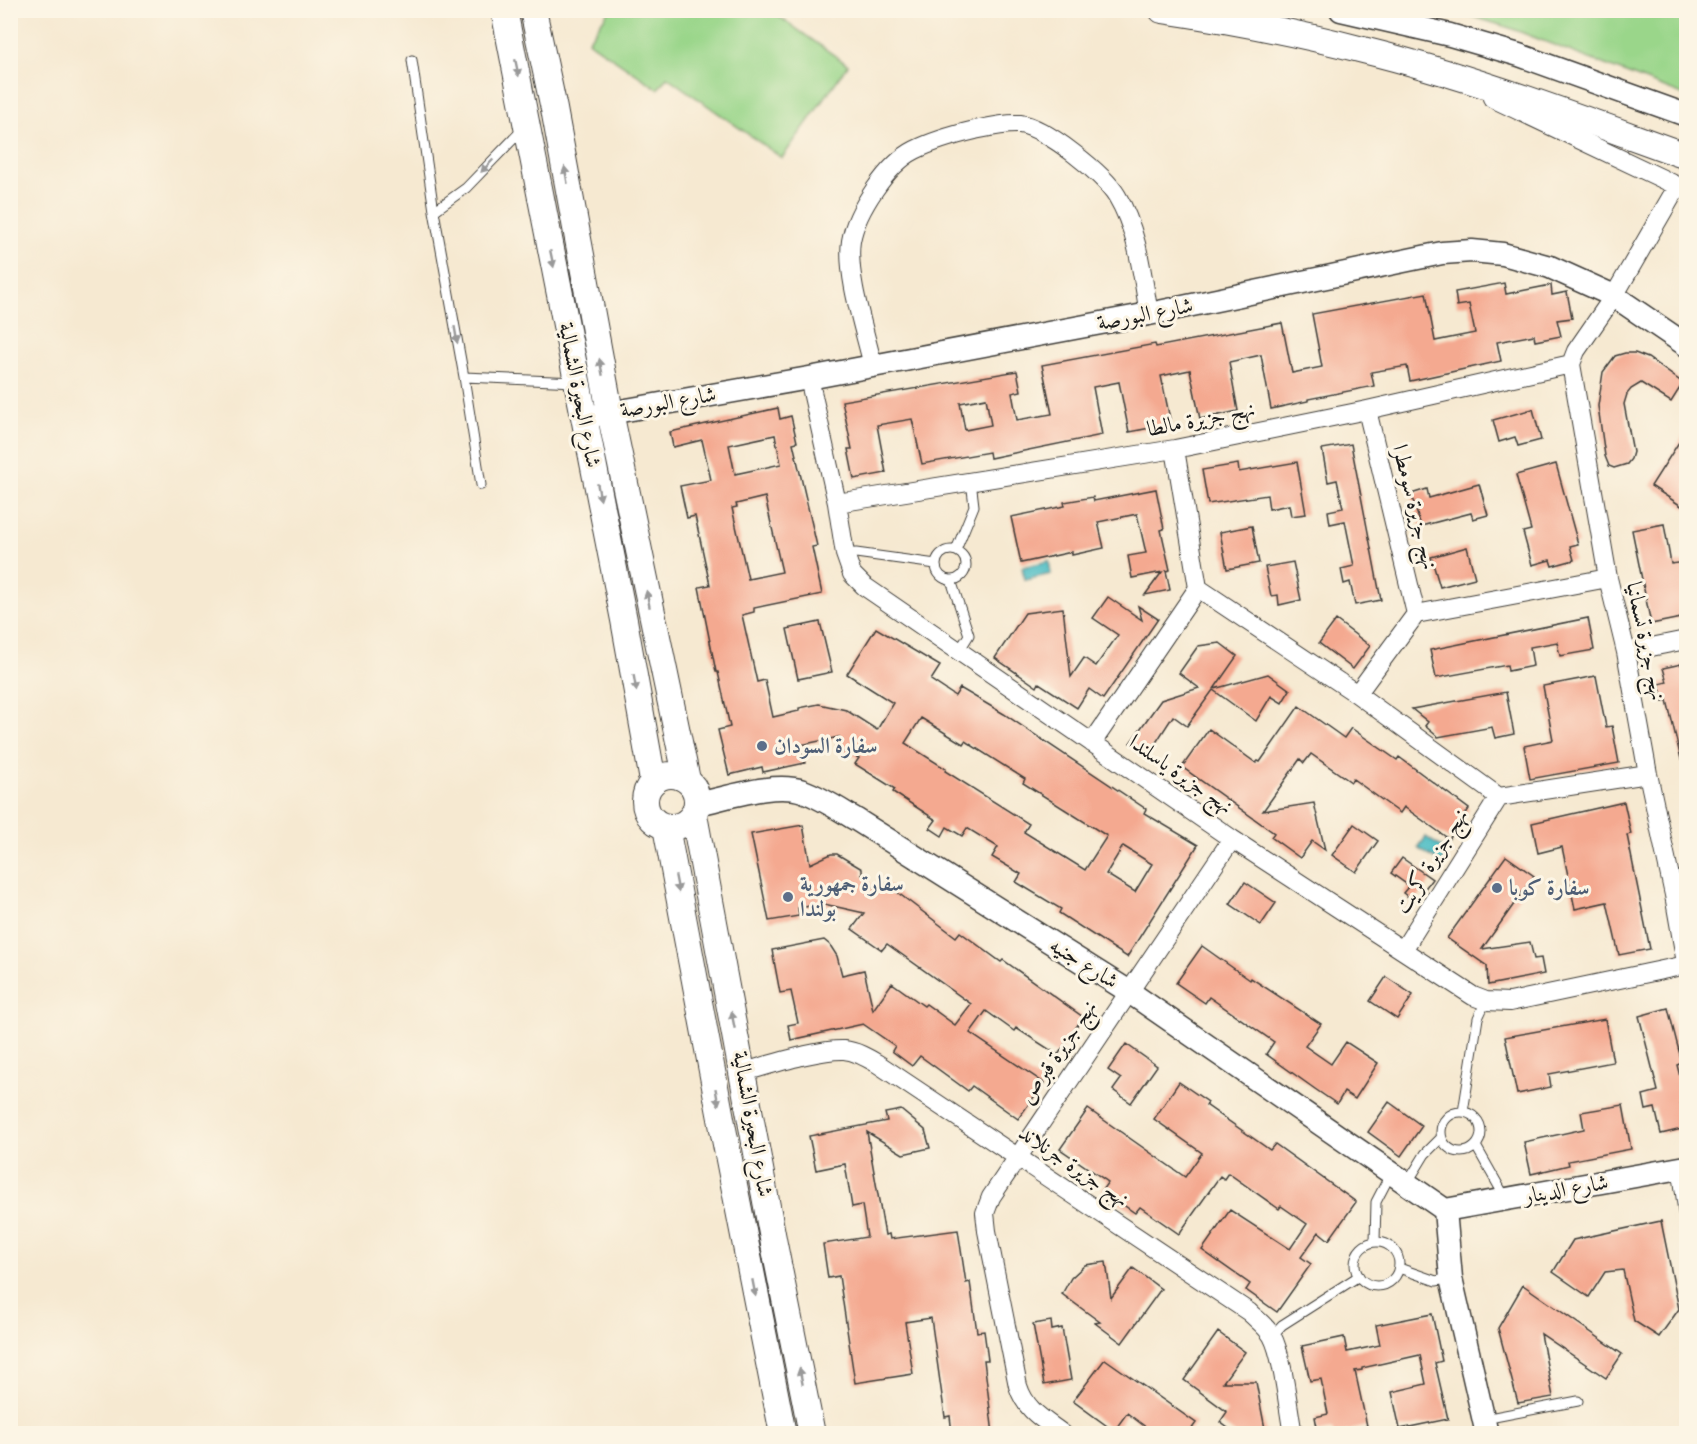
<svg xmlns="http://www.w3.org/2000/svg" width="1697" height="1444" viewBox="0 0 1697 1444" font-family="'IM FELL French Canon',Amiri,serif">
	<rect width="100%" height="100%" fill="#fcf5e5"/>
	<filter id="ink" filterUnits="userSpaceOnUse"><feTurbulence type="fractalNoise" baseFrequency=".0167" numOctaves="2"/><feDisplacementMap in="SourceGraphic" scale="12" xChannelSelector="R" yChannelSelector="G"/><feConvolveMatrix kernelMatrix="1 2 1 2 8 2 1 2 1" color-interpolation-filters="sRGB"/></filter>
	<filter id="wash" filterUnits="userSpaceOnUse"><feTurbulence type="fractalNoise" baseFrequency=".008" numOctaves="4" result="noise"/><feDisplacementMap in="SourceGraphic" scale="24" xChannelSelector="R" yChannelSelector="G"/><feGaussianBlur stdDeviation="1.35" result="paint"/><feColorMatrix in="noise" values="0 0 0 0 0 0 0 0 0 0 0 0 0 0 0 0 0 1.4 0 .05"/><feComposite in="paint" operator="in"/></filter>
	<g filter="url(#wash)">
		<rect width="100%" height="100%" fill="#f6e9d1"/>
		<path fill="#9ad68a" stroke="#5b7953" stroke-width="1.5" d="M609 11H771L848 65 782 158 667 77 658 89 588 41Z
			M1454 11H1686L1685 96 1510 28Z"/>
		<path fill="#50bec5" stroke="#366d70" stroke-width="1.5" d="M1049 561 1051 574 1025 580 1022 567Z
			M1426 837 1448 852 1441 863 1418 848Z"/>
		<g id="blocks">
			<path fill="#f4a990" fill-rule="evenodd" d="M1504 283 1506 294 1551 285 1552 295 1567 292 1572 318 1557 320 1561 336 1535 341 1534 335 1497 342 1501 361 1410 381 1407 366 1371 372 1374 386 1308 399V401L1271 409 1261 355 1229 362 1238 411 1200 419 1190 370 1161 376 1171 424 1129 432 1119 382 1093 387 1102 435 990 458 989 452 922 464 912 419 877 425 886 473 854 479 848 449H852L842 401 1017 371 1021 391 1012 393 1017 420 1052 414 1042 365 1155 344 1156 347 1282 323 1292 373 1322 367 1312 314 1426 293 1435 341 1475 333 1469 304 1457 306 1455 292ZM986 398 991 425 965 430 960 403Z
				M1625 353H1635L1648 358 1683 383 1671 402 1641 383 1631 389 1627 394 1624 404 1633 452 1631 459 1627 464 1614 468 1609 466 1605 456 1598 406 1603 372 1615 356Z
				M778 408 780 419 791 416 797 442 793 443 817 546 812 547 822 594 754 608V612L742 615 757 682 765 680 773 717 799 711V708L819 704 846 710 877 730 893 703 847 674 876 628 940 666 931 680 955 696 960 688 1004 714 1146 809 1144 813 1198 845 1127 957 1059 913 1061 909 1016 882 1021 874 992 857 998 847 967 828 962 836 947 827 942 836 930 828 936 820 893 792 895 789 855 764 859 758 835 748 839 737 800 745 805 763 763 772 762 767 729 775 718 730 730 727 718 672H716L699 587 710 585 695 516 687 518 680 486 711 480 702 440 673 447 670 432ZM775 435 781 464 735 474 729 445ZM765 497 782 572 748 579 732 508 737 507 736 504ZM921 718 963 744 965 741 1025 779 1023 783 1107 836 1085 870 1024 832 1029 824 945 771 946 769 905 743ZM1123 846 1152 864 1135 892 1106 874Z
				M1533 409 1541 440 1518 446 1515 437 1499 442 1493 420Z
				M1686 431V509L1651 486Z
				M1351 444 1381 600 1355 605 1350 582 1344 584 1341 569 1354 566 1345 521 1330 524 1328 511 1343 508 1337 480 1328 482 1322 449Z
				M1297 462 1306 514 1291 516 1289 505 1269 509 1267 495 1208 504 1202 470 1238 464 1239 472Z
				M1556 464 1578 544 1570 546 1574 560 1552 566 1550 560 1532 565 1523 532 1531 530 1516 475Z
				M1479 484 1488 515 1473 519 1471 513 1421 526 1411 494 1427 489 1429 498Z
				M1156 489 1164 529 1161 530 1170 570 1166 571 1170 590 1145 595 1162 572 1132 578 1128 556 1146 553 1137 514 1098 522 1104 548 1072 555V552L1021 563 1011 517 1065 506 1064 502 1093 497 1094 501Z
				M1664 524 1671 564 1686 562V617L1651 624 1632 530Z
				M1252 526 1259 563 1227 569 1220 532Z
				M1467 547 1475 578 1440 587 1431 557Z
				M1293 562 1301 600 1279 605 1278 595 1271 596 1265 567Z
				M1108 597 1142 620 1138 606 1158 619 1103 699 1089 689 1077 708 1039 683 1037 687 995 658 1025 613 1063 608 1071 677 1084 658 1096 666 1118 635 1093 618Z
				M1588 618 1594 650 1560 656 1557 642 1530 647 1533 666 1508 671 1507 665 1436 678 1430 650Z
				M1336 620 1370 646 1353 669 1319 643Z
				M820 622 832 672 798 679 787 629Z
				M1220 643 1237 656 1214 689 1268 674 1290 690 1282 703 1271 696 1256 721 1213 690 1187 726 1173 716 1148 755 1130 743 1161 700 1199 688 1179 673 1198 646Z
				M1686 663V759H1681L1667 700 1663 701 1659 684 1667 682 1663 668Z
				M1596 676 1606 727 1612 726 1619 763 1530 779 1524 746 1553 740 1543 686Z
				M1506 692 1514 734 1495 738 1492 727 1438 737 1425 726 1428 722 1412 709Z
				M1299 706 1344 738 1351 728 1397 760 1399 757 1469 809 1449 839 1404 807 1400 813 1353 779 1351 782 1311 754 1304 763 1300 759 1263 811 1314 803 1325 850 1312 841 1300 858 1271 837 1274 833 1182 767 1209 729 1256 763 1258 761 1260 762Z
				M1624 802 1631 834 1627 835 1650 949 1619 955 1607 902 1575 909 1562 847 1538 853 1532 823Z
				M1354 824 1378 841 1356 872 1332 855Z
				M803 825 810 864 831 854H837L862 869V875L879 892 885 883 956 937 960 932 1001 962 1003 960 1083 1017 1058 1055 1016 1028 1014 1031 986 1011 970 1033 1044 1083 1018 1119 972 1086 968 1091 920 1056 912 1066 892 1051 895 1046 863 1024 791 1040 788 1025 798 1023 791 991 780 993 772 950 824 940 830 945 837 956 842 975 864 970 873 1010 892 983 924 1006 926 1004 955 1025 971 1004 887 944 882 950 852 929 864 913 824 904 798 908 799 916 769 921 751 834Z
				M1506 856 1534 876 1482 949 1530 942 1534 959 1541 958 1544 974 1488 985 1487 966 1447 938Z
				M1402 858 1432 879 1415 902 1403 893 1409 886 1391 873Z
				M1245 882 1276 903 1261 925 1230 904Z
				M1202 946 1250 980 1251 978 1321 1024 1305 1046 1331 1064 1346 1042 1378 1063 1355 1099 1344 1092 1337 1104 1315 1089 1266 1054 1274 1042 1209 997 1205 1003 1176 983Z
				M1386 977 1413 995 1397 1019 1370 1001Z
				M1668 1008 1682 1063 1677 1065 1686 1100 1680 1102 1686 1128 1661 1134 1655 1108 1646 1110 1643 1095 1658 1091 1639 1016Z
				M1605 1019 1613 1062 1549 1074 1551 1087 1517 1094 1505 1037Z
				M1126 1044 1157 1066 1131 1103 1113 1090 1121 1079 1108 1070Z
				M1179 1082 1208 1102 1206 1105 1270 1150 1275 1144 1356 1202 1329 1240 1319 1232 1301 1257 1311 1264 1277 1312 1246 1290 1250 1284 1202 1250 1230 1210 1290 1249 1307 1224 1281 1206 1279 1209 1228 1173 1224 1179 1220 1176 1179 1234 1140 1207 1135 1213 1102 1190 1108 1182 1060 1149 1088 1109 1185 1177 1202 1153 1154 1119Z
				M1389 1102 1422 1126 1401 1156 1368 1132Z
				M1623 1105 1631 1149 1568 1161 1569 1165 1531 1174 1524 1142 1584 1129 1581 1112Z
				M901 1110 925 1130 930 1148 903 1154 867 1132 885 1235 889 1234 890 1239 958 1230 966 1283 970 1282 977 1332 984 1331 988 1360H984L993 1434H952L950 1416 945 1417 931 1318 905 1322 913 1374 855 1383 839 1276 828 1278 823 1244 867 1237 862 1205 852 1207 845 1164 816 1170 809 1136 887 1121 885 1113Z
				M1661 1221 1679 1309 1659 1337 1634 1321 1623 1270 1605 1272 1589 1297 1553 1272 1573 1240Z
				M1106 1262 1111 1298 1133 1268 1161 1289 1122 1343 1095 1323 1100 1322 1062 1294 1071 1278 1085 1265Z
				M1523 1285 1622 1354 1606 1378 1541 1334 1553 1397 1518 1403 1498 1328Z
				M1432 1314 1442 1361 1435 1363 1448 1419 1400 1429 1392 1392 1426 1384 1420 1355 1362 1368V1370L1355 1371 1367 1426 1334 1434 1332 1429 1318 1432 1315 1417 1328 1414 1321 1379 1310 1381 1302 1346 1344 1337 1347 1352 1380 1345 1376 1325Z
				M1051 1321 1052 1330 1062 1328 1071 1380 1044 1385 1033 1324Z
				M1218 1332 1245 1352 1223 1382H1256L1266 1434H1236L1220 1422 1227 1412 1184 1380Z
				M1105 1359 1196 1423 1188 1434H1155L1127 1413 1114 1431 1073 1401Z"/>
		</g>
	</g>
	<g filter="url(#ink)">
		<use href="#blocks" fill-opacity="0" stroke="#3d3b37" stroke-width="1.5"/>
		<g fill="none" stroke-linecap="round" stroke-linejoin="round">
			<g stroke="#3d3b37" stroke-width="11">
				<path id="service" d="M412 60 434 211
					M524 128 466 188 434 211 464 377 576 382
					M464 377 481 485
					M956 550 974 506 971 481
					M936 565a15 15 0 1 1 30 0a15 15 0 1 1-30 0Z
					M845 554 856 553 936 564
					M951 580 969 635 959 651
					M1441 1132a20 20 0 1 1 40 0a20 20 0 1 1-40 0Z
					M1463 1112 1478 1018 1486 1001
					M1476 1146 1506 1199
					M1677 1169 1686 1233
					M1408 1182 1425 1154 1441 1138
					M1375 1241 1376 1202 1391 1173
					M1355 1264a22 22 0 1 1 44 0a22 22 0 1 1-44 0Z
					M1399 1268 1436 1281 1451 1278
					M1272 1336 1282 1325 1359 1276
					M1484 1419 1578 1401"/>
			</g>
			<g stroke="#3d3b37" stroke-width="20">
				<path id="minor" d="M1492 98 1686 190
					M1571 364 1608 578 1626 652 1648 774 1674 895 1686 963
					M1571 364 1576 351 1614 296 1677 187
					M873 366C865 331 846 275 851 241 856 212 887 164 915 150 933 141 954 135 975 130 989 127 1005 123 1020 124 1045 127 1104 174 1117 196 1138 231 1142 274 1149 314
					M809 378 837 503 845 554 852 574 864 586 1232 839 1473 996 1486 1001 1510 1002 1686 965
					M1367 410 1416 614 1608 578
					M1175 449 1198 588 1357 694 1499 797 1648 774
					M837 503 1175 449 1367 410 1571 364
					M1626 652 1686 640
					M1357 694 1416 614
					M1092 743 1198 588
					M1403 950 1499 797
					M743 1072C770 1065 818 1049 844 1050 856 1051 868 1058 878 1064L1249 1312C1256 1319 1267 1327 1272 1336 1283 1356 1288 1409 1293 1434
					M1063 1434C1043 1419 1026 1411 1018 1386L987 1231 985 1213 991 1197 1232 839"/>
			</g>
			<g stroke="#3d3b37" stroke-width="25">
				<path id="tertiary" d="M1341 10 1450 35 1519 55 1686 115
					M592 416 809 378 1149 314 1442 253 1472 251 1503 254 1550 267 1614 296 1686 345
					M697 804C727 798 774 781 803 791 822 798 840 810 857 820L1128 991 1445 1210
					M1445 1210 1686 1167
					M1445 1210 1451 1278 1487 1434"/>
			</g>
			<g stroke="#3d3b37" stroke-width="28">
				<path id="secondary" d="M504 10 624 620 653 781
					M533 10 554 109 610 412 687 780
					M1162 10C1230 20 1297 33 1363 50 1473 77 1580 118 1686 156
					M645 801a26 26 0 1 1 52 0a26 26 0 1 1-52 0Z
					M694 815 774 1244 812 1434
					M666 827 723 1129 783 1434"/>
			</g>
			<use href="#service" stroke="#fff" stroke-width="9"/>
			<use href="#minor" stroke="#fff" stroke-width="18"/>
			<use href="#tertiary" stroke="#fff" stroke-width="22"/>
			<use href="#secondary" stroke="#fff" stroke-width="26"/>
		</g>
		<defs><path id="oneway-solid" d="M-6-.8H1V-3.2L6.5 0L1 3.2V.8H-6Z" transform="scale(1.5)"/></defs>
		<g fill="#999">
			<use href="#oneway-solid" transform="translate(517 68) rotate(78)"/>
			<use href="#oneway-solid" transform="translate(487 166) rotate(134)"/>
			<use href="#oneway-solid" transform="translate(566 175) rotate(-100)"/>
			<use href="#oneway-solid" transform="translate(552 259) rotate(78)"/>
			<use href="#oneway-solid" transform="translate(456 335) rotate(80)"/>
			<use href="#oneway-solid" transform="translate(601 367) rotate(-101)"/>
			<use href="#oneway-solid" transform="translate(599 492) rotate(79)"/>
			<use href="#oneway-solid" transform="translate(648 599) rotate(-101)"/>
			<use href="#oneway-solid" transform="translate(635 683) rotate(80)"/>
			<use href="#oneway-solid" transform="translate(677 884) rotate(79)"/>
			<use href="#oneway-solid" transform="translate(733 1020) rotate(-101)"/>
			<use href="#oneway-solid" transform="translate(717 1097) rotate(80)"/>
			<use href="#oneway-solid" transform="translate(754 1288) rotate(79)"/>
			<use href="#oneway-solid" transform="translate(801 1376) rotate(-101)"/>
		</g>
	</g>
	<g fill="#5c6f8a" stroke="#fcf5e5" stroke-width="2">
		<circle cx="762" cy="746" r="6"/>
		<circle cx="1497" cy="888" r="6"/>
		<circle cx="788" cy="897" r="6"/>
	</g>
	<g text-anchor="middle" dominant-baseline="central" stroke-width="6" stroke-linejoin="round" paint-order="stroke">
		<g font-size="22" fill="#1c1c1c" stroke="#fcf5e5">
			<text transform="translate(1145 314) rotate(-11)">شارع البورصة</text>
			<text transform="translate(580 395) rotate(79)">شارع البحيرة الشمالية</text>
			<text transform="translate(668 402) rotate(-10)">شارع البورصة</text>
			<text transform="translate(1201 419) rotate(-11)">نهج جزيرة مالطا</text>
			<text transform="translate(1415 507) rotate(76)">نهج جزيرة سومطرا</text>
			<text transform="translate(1646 641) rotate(78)">نهج جزيرة تسمانيا</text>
			<text transform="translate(1181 774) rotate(35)">نهج جزيرة ياسلندا</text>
			<text transform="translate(1431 861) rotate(-58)">نهج جزيرة كريت</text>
			<text transform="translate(1084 963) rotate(32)">شارع جنيه</text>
			<text transform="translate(1058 1052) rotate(-56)">نهج جزيرة قبرص</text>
			<text transform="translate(753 1124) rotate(80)">شارع البحيرة الشمالية</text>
			<text transform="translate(1074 1166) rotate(34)">نهج جزيرة جرنلاند</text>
			<text transform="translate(1566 1189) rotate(-10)">شارع الدينار</text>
		</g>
		<g font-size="22" font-weight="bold" fill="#4e5e75" stroke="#fcf5e5" text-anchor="start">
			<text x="774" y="746">سفارة السودان</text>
			<text x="800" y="884">سفارة جمهورية<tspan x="800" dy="25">بولندا</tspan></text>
			<text x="1509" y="888">سفارة كوبا</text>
		</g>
	</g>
	<rect width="1697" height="1444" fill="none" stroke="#fcf5e5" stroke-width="36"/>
</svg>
